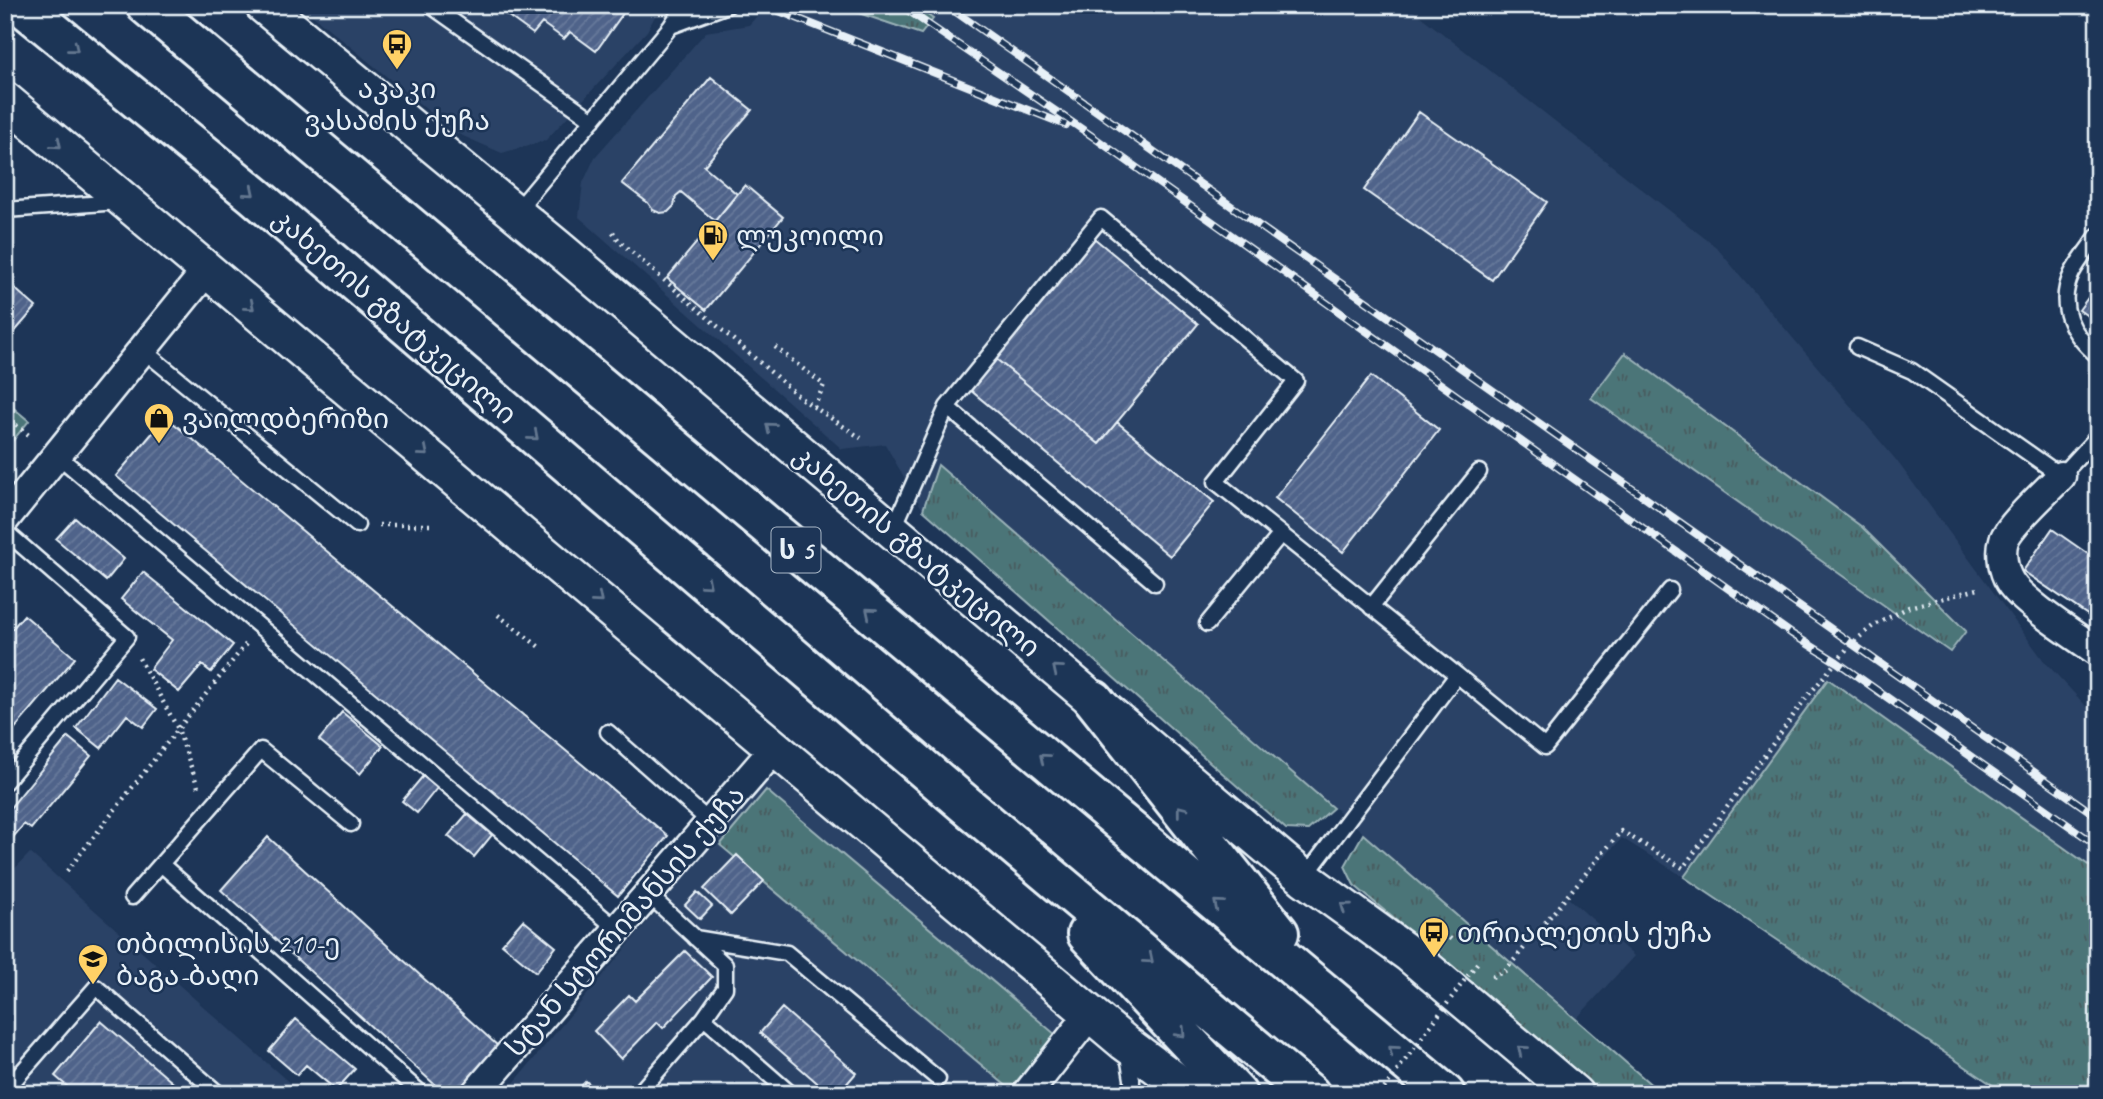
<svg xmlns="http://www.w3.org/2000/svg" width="2103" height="1099" viewBox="0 0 2103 1099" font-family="Caveat,'Noto Sans Georgian',sans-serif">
	<defs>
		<pattern id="grass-tufts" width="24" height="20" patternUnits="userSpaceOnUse" patternTransform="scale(1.75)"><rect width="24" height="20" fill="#4c7478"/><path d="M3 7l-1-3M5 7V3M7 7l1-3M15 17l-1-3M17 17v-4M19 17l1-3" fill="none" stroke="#495c5f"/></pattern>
		<pattern id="forest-firs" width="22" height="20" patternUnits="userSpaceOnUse" patternTransform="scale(1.75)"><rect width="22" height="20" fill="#4c7478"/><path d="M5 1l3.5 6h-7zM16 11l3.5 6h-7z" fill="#495c5f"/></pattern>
		<pattern id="building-hatch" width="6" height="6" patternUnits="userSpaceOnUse" patternTransform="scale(1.75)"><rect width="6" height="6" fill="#4f638a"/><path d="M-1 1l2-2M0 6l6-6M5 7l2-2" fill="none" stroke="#687a9b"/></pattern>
	</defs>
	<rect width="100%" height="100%" fill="#1d3557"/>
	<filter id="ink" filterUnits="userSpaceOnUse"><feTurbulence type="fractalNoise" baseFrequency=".0143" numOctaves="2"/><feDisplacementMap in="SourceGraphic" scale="14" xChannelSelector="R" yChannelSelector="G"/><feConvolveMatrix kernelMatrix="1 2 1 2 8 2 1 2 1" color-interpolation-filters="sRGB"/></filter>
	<g filter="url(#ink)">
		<path fill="#2c4366" d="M300 5H661L647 31 546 140 502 153 454 132Z
			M767 5H835L920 34 933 19 914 5H1406L1716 247 1896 460 2044 661 2098 719V872L1828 679 1684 877 1622 838 1567 897 1634 956 1577 1018 939 465 923 510 885 444 842 449 579 217 583 183 595 157 706 32 749 25Z
			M774 769 1072 1020 1013 1094H505Z
			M30 853 302 1094H5V879Z"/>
		<path fill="url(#grass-tufts)" stroke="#9ab2b8" stroke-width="2" d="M835 5H914L933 19 921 34Z
			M1625 353 1862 527 1966 631 1950 652 1591 398Z
			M938 465 1333 808 1308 830 1286 829 923 510Z
			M1828 679 2098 872V1094H2006L1684 877Z
			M766 790 1056 1035 1010 1089 720 845Z
			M1363 834 1662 1094H1603L1354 885 1345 866Z"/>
		<path fill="url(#forest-firs)" stroke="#9ab2b8" stroke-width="2" d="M5 401 29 421 5 450Z"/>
		<path fill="url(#building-hatch)" stroke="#e8f1f8" stroke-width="2" d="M493 5H629L596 51 570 32 564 39 542 23 533 34Z
			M711 77 752 110 704 166 737 194 715 221 681 192 676 196 674 206 668 212 660 213 653 210 648 203 622 183Z
			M1419 112 1547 202 1492 280 1364 190Z
			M745 185 783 217 706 310 667 278Z
			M1094 238 1198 324 1099 444 995 358Z
			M5 280 36 307 5 343Z
			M2098 284V323L2079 310Z
			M995 358 1099 444 1117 422 1214 502 1170 556 969 389Z
			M1371 376 1439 430 1343 552 1275 498Z
			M166 417 668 836 618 896 116 476Z
			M75 518 124 559 106 581 56 539Z
			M2052 529 2098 561V622L2023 571Z
			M143 572 233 645 211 672 202 665 179 692 150 669 172 640 121 599Z
			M24 615 75 658 5 740V637Z
			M115 677 157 709 143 727 127 715 101 748 76 728Z
			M342 712 383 746 360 774 319 740Z
			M68 737 91 756 31 829 24 824 5 847V814Z
			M423 776 437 788 417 813 402 801Z
			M467 814 492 835 474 857 448 836Z
			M268 837 498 1046 455 1094H445L221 890Z
			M737 855 764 881 731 915 704 889Z
			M697 892 712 906 700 919 685 905Z
			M523 920 556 947 536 972 502 944Z
			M685 951 712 977 663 1028 657 1022 621 1059 594 1031 629 995 635 1001Z
			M782 1008 856 1073 838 1094H830L760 1033Z
			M296 1019 355 1069 336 1090 306 1065 297 1075 269 1051Z
			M101 1021 186 1094H76L55 1076Z
			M586 1081 600 1094H574Z"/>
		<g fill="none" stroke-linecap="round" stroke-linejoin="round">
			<g stroke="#e8f1f8" stroke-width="19">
				<path id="service" d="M430 5 593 120
					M671 26 728 5
					M5 210 119 202
					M515 213 671 26 684 5
					M2098 235C2090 247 2079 260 2072 273 2056 306 2072 335 2098 356
					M1857 347 1912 371 2061 476 2098 436
					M143 350 357 525
					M947 407 1155 583
					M57 455 618 930
					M893 530 947 407 1101 218 1296 381 1216 482 1457 675 1304 878
					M5 531 127 637 5 782
					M1371 607 1479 472
					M1207 624 1281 534
					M1457 675 1545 747 1670 590
					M608 732 710 822
					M161 864 422 1094
					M648 894 725 965V988L704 1018 791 1094
					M132 897 261 750 351 824
					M695 938 787 953 938 1079
					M1127 1050 1132 1079V1094
					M5 1091 96 987 219 1094
					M638 1094 704 1018"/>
			</g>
			<g stroke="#e8f1f8" stroke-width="33">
				<path id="minor" d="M2061 476C2048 490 2010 524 2004 540 2000 552 2003 571 2010 582 2023 603 2076 636 2098 652
					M5 519 207 270
					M475 1094 775 748
					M1027 1094 1090 1014"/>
			</g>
			<g stroke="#e8f1f8" stroke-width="40">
				<path id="tertiary" d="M263 5 558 248 1304 878 1409 954 1575 1094
					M5 100 1125 1043 1194 1094"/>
			</g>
			<g stroke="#e8f1f8" stroke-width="44">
				<path id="trunk" d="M21 5 255 196 966 805 1310 1094
					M146 5 1445 1094
					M1094 700 1279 933
					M1087 934 1237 1094"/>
			</g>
			<path stroke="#e8f1f8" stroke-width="4.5" stroke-dasharray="2 5" stroke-linecap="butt" d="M613 232 620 242 802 399 861 438
				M775 347 824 385 814 407
				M5 416 31 437
				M379 525H434
				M498 615 542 649
				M198 787 178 729 246 644
				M67 871 178 729 139 658
				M1429 925 1431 922 1453 941
				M1492 977 1505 971 1621 831 1683 868 1803 702 1851 644 1873 626 1909 607 1978 589"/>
			<use href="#service" stroke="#1d3557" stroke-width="14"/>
			<use href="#minor" stroke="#1d3557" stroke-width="28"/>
			<use href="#tertiary" stroke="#1d3557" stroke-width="35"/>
			<use href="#trunk" stroke="#1d3557" stroke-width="38"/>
			<g stroke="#e8f1f8" stroke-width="8">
				<path id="rail" d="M764 5 1066 125
					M900 5 1092 136 1792 634 1837 662 2098 846
					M946 5 2098 817"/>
			</g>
			<use href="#rail" stroke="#1d3557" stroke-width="5" stroke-dasharray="16" stroke-linecap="butt"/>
			<path stroke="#e8f1f8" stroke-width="4.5" stroke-dasharray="2 5" stroke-linecap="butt" d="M1380 1094 1478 962"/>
		</g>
		<defs><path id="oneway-chevron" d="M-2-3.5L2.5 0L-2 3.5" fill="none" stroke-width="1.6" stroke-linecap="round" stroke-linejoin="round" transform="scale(1.75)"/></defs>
		<g stroke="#64778f">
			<use href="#oneway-chevron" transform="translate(74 48) rotate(39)"/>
			<use href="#oneway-chevron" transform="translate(57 144) rotate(40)"/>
			<use href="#oneway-chevron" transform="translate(250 192) rotate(40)"/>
			<use href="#oneway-chevron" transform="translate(250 306) rotate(40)"/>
			<use href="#oneway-chevron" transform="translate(770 427) rotate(-140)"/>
			<use href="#oneway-chevron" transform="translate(534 436) rotate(41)"/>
			<use href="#oneway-chevron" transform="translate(424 452) rotate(40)"/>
			<use href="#oneway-chevron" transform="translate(707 584) rotate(41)"/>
			<use href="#oneway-chevron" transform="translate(598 599) rotate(40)"/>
			<use href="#oneway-chevron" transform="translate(870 612) rotate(-140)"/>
			<use href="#oneway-chevron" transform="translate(1057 669) rotate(-140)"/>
			<use href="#oneway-chevron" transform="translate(1044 758) rotate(-140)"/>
			<use href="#oneway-chevron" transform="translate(1181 810) rotate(-128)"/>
			<use href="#oneway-chevron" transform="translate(1218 904) rotate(-140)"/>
			<use href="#oneway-chevron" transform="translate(1345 907) rotate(-144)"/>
			<use href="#oneway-chevron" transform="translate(1149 959) rotate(40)"/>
			<use href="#oneway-chevron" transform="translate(1181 1033) rotate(47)"/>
			<use href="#oneway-chevron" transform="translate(1393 1050) rotate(-140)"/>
			<use href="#oneway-chevron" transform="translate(1522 1050) rotate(-140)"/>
		</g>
	</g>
	<defs>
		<g id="bus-pin" transform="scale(1.575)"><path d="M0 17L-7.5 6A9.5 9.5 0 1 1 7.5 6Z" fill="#ffd166" stroke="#1d3557"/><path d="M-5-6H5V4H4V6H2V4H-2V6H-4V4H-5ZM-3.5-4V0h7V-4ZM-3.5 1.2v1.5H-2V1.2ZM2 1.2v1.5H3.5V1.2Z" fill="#111"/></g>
		<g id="fuel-pin" transform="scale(1.575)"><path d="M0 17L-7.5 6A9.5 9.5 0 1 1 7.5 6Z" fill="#ffd166" stroke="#1d3557"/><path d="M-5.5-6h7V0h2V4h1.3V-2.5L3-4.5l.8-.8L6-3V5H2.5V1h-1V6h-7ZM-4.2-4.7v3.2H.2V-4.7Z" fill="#111"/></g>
		<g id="shop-pin" transform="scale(1.575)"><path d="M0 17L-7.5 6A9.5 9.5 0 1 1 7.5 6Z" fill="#ffd166" stroke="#1d3557"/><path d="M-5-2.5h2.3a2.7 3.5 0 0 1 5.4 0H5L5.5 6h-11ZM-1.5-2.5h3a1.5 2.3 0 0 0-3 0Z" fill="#111"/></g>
		<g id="school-pin" transform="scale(1.575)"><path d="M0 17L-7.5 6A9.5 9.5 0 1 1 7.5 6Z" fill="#ffd166" stroke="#1d3557"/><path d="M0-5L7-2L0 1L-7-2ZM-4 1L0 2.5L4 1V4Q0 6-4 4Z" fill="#111"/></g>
	</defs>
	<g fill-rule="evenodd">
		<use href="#bus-pin" x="397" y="44"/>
		<use href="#fuel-pin" x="713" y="235"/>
		<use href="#shop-pin" x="159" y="418"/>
		<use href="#bus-pin" x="1434" y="932"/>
		<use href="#school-pin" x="93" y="959"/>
	</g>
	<g text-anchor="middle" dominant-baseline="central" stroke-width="5" stroke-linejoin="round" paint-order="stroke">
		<rect fill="#1d3557" stroke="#abb9c8" stroke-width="2" x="771.5" y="527.5" width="49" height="45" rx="5"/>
		<g font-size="26" font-weight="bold" fill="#e8f1f8">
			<text x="796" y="550">ს 5</text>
		</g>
		<g font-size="28" fill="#e8f1f8" stroke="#1d3557" text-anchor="start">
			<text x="397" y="88" text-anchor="middle">აკაკი<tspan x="397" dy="32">ვასაძის ქუჩა</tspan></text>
			<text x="736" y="235">ლუკოილი</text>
			<text x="182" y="418">ვაილდბერიზი</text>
			<text x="1457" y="932">თრიალეთის ქუჩა</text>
			<text x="116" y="943">თბილისის 210-ე<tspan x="116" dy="32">ბაგა-ბაღი</tspan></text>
		</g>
		<g font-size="28" fill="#e8f1f8" stroke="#1d3557">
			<text transform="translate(395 316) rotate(41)">კახეთის გზატკეცილი</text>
			<text transform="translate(917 551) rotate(40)">კახეთის გზატკეცილი</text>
			<text transform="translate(625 921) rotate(-49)">სტან სტორიმანსის ქუჩა</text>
		</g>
	</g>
	<rect width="2103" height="1099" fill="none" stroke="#1d3557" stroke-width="28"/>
	<rect x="14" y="14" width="2075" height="1071" fill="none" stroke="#e8f1f8" stroke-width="2.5" filter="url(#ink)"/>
</svg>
